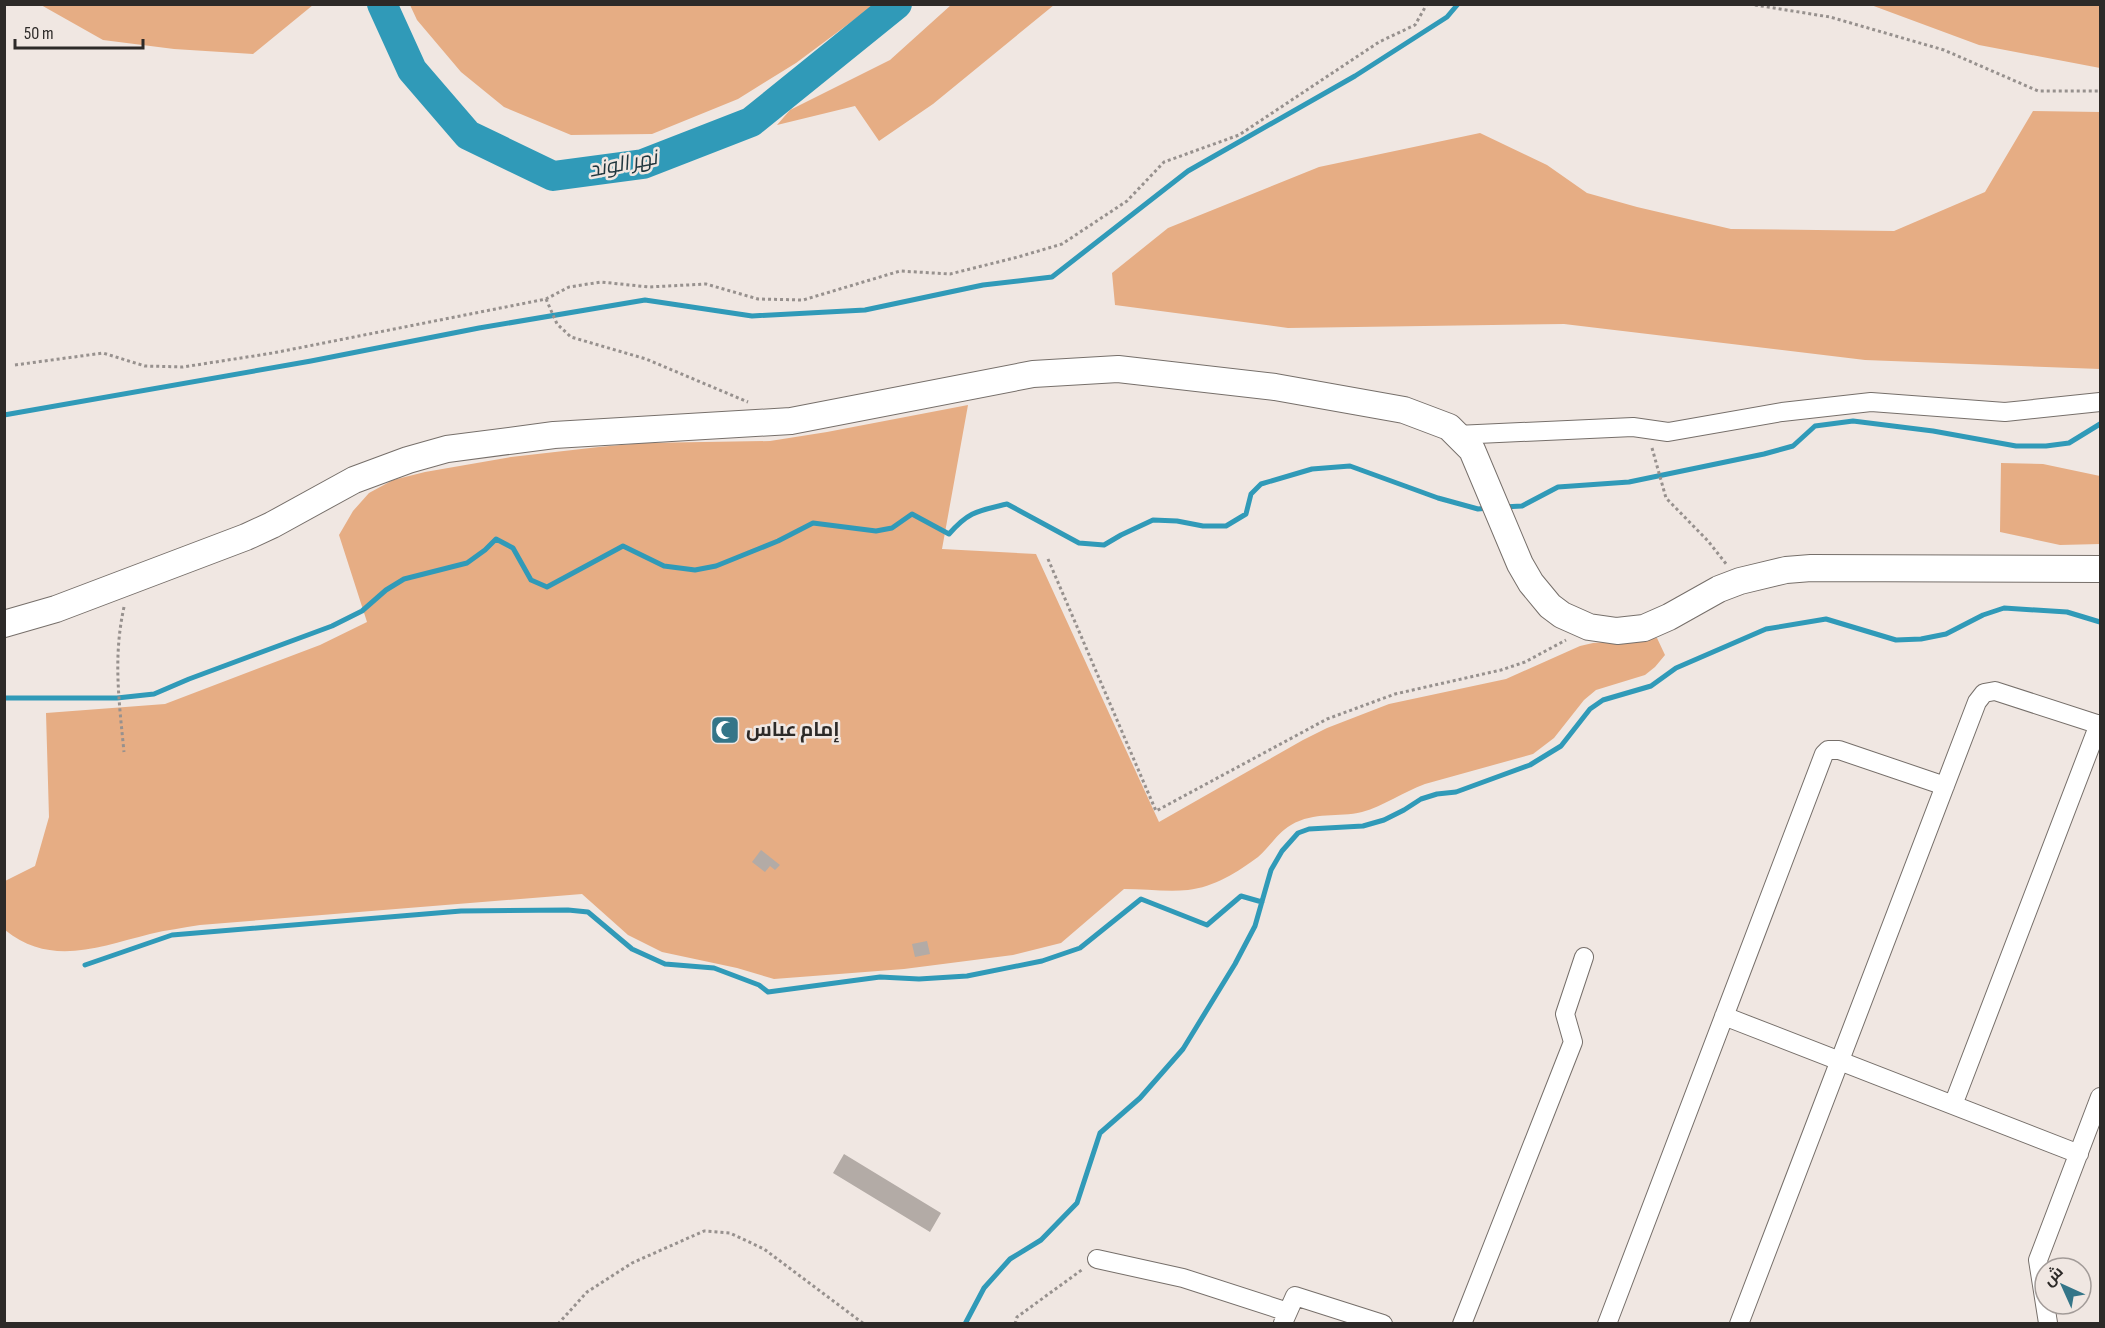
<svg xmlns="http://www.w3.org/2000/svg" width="2105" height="1328" viewBox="0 0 2105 1328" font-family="'Sofia Sans Condensed',Cairo,sans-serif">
	<rect width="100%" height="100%" fill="#f0e7e2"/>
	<path fill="#e6ad84" d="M41 5 313 4V5L253 54 174 49 103 40Z
		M410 5H874L796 63 738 99 652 134 571 135 504 107 461 72 417 20Z
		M951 5H1054L933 104 879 141 855 106 777 125 790 110 890 60Z
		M1871 5H2100V68L1979 45Z
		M2033 111 2100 112V369L1865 360 1564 324 1288 328 1115 305 1112 273 1168 228 1319 167 1480 133 1547 165 1587 193 1637 207 1731 229 1894 231 1985 192Z
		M968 405 942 549 1036 554 1159 822 1303 740 1327 728 1389 704 1506 679 1580 646 1593 643 1657 638 1665 655 1655 667 1645 675 1596 690 1584 700 1554 738 1533 754 1425 784C1403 792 1384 806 1362 812 1338 818 1315 811 1291 825 1277 833 1270 847 1258 857 1238 872 1214 887 1188 890 1167 892 1145 889 1124 889L1061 943 1013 955 904 969 774 979 737 968 662 952 628 935 582 894 200 925C183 928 166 930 150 934 98 947 51 967 5 930V881L35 866 49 817 46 713 165 704 320 645 367 622 339 535 353 511 369 493 393 480 425 472 511 457 599 447 643 443 770 441 827 432Z
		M2001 463 2043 464 2100 476V544L2060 545 2000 532Z"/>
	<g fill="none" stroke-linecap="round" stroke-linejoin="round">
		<path stroke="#309ab8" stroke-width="5" d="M4 415 311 361 479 328 645 300 752 316 865 310 983 285 1052 277 1188 171 1355 76 1447 17 1458 4
			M1503 507 1522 506 1558 487 1629 482 1764 454 1793 446 1815 426 1853 421 1933 431 2016 446H2046L2069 443 2100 424
			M4 698H117L154 694 189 679 332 626 362 611 386 590 404 579 467 563 485 550 496 539 513 548 531 580 547 587 623 546 664 566 695 570 716 566 778 541 813 523 876 531 892 528 912 514 949 534C969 511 978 511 1007 504L1079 543 1104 545 1121 535 1153 520 1177 521 1203 526H1226L1246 514 1251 494 1261 484 1312 469 1350 466 1438 498 1478 509 1488 508
			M85 965 172 935 461 911 568 910 588 912 632 949 665 964 714 968 759 985 768 992 880 977 919 979 967 976 1042 961 1080 948 1141 899 1207 925 1241 896 1262 902
			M965 1324 984 1288 1010 1259 1041 1240 1077 1203 1100 1133 1140 1098 1183 1049 1235 964 1255 926 1271 870 1282 851 1298 833 1309 829 1363 826 1384 820 1404 810 1421 799 1437 794 1456 792 1530 765 1561 746 1590 709 1603 700 1651 686 1676 668 1766 629 1826 619 1896 640 1921 639 1946 634 1983 615 2004 608 2067 612 2100 622"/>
		<path stroke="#309ab8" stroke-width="30" d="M382 4 412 70 468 135 553 176 643 164 751 122 897 4"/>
	</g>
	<path fill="#b3aba6" d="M761 850 780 865 775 870 770 866 765 872 752 862Z
		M927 941 930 954 915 957 912 944Z
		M844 1154 941 1213 930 1232 833 1173Z"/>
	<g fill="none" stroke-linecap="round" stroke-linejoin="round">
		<g stroke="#766f6a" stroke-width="20">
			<path id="street" d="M1456 435 1633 427 1668 432 1782 412 1871 402 2005 412 2100 402
				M1724 1016 2079 1154
				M1953 1105 2099 724
				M1097 1259 1183 1278 1288 1312
				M1283 1323 1295 1296 1383 1324
				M2048 1323 2038 1260 2100 1097
				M1462 1324 1573 1042 1565 1014 1584 957
				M1607 1324 1824 754 1828 750H1839L1945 786
				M1739 1324 1977 702 1984 693 1995 691 2100 725"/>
		</g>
		<g stroke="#766f6a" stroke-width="28">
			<path id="secondary" d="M4 624 56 609 246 537 272 525 354 480 408 460 447 449 554 435 791 421 1033 374 1118 369 1275 387 1404 410 1449 427 1472 450 1520 564 1531 583 1550 606 1562 615 1589 627 1617 631 1644 628 1669 617 1719 589 1740 581 1786 570 1811 568 2100 569"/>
		</g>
		<path stroke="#97918e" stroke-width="3" stroke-dasharray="3 3" stroke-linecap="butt" d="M1749 4 1830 17 1944 50 2038 91H2100
			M546 299 557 324 571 337 646 359 748 402
			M15 365 103 353 145 366 183 367 273 353 546 299 569 287 601 282 649 287 706 284 758 299 803 300 900 271 950 274 1018 257 1062 244 1127 201 1164 162 1239 135 1379 42 1415 25 1427 4
			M1652 448 1666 498 1708 541 1727 565
			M1048 559 1156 811 1327 719 1395 694 1501 670 1525 662 1566 640
			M124 607C113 657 119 701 124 752
			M558 1324 587 1292 632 1263 704 1231 730 1233 764 1249 864 1324
			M1015 1324 1017 1317 1083 1269"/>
		<use href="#street" stroke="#fff" stroke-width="18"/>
		<use href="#secondary" stroke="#fff" stroke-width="26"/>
	</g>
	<defs>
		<g id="mosque-square" transform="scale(1.5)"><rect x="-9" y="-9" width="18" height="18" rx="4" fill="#347588" stroke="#f0e7e2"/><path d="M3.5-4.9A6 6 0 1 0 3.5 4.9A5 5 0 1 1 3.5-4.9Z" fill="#fff"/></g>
	</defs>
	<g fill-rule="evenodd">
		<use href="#mosque-square" x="725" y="730"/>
	</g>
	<g text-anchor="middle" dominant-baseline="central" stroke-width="5" stroke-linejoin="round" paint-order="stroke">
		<g font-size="20" font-weight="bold" fill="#2d2a28" stroke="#f0e7e2" text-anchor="start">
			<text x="746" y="730">إمام عباس</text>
		</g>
		<g font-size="21" font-style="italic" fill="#1f363e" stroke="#f0e7e2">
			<text transform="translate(623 164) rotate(-11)">نهر الوند</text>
		</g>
	</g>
	<rect width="2105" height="1328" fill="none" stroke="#2d2a28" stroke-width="12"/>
	<g transform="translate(2063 1286) rotate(315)"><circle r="28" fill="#f0e7e2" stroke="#a29b98" stroke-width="1.5"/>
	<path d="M0-4.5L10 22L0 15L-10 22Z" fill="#347588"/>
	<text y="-9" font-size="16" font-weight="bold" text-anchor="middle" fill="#2d2a28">ش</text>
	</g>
	<path d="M15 39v9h128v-9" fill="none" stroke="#2d2a28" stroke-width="3"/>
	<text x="24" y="39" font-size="18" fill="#2d2a28" stroke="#f0e7e2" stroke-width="4.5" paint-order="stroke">50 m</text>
</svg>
